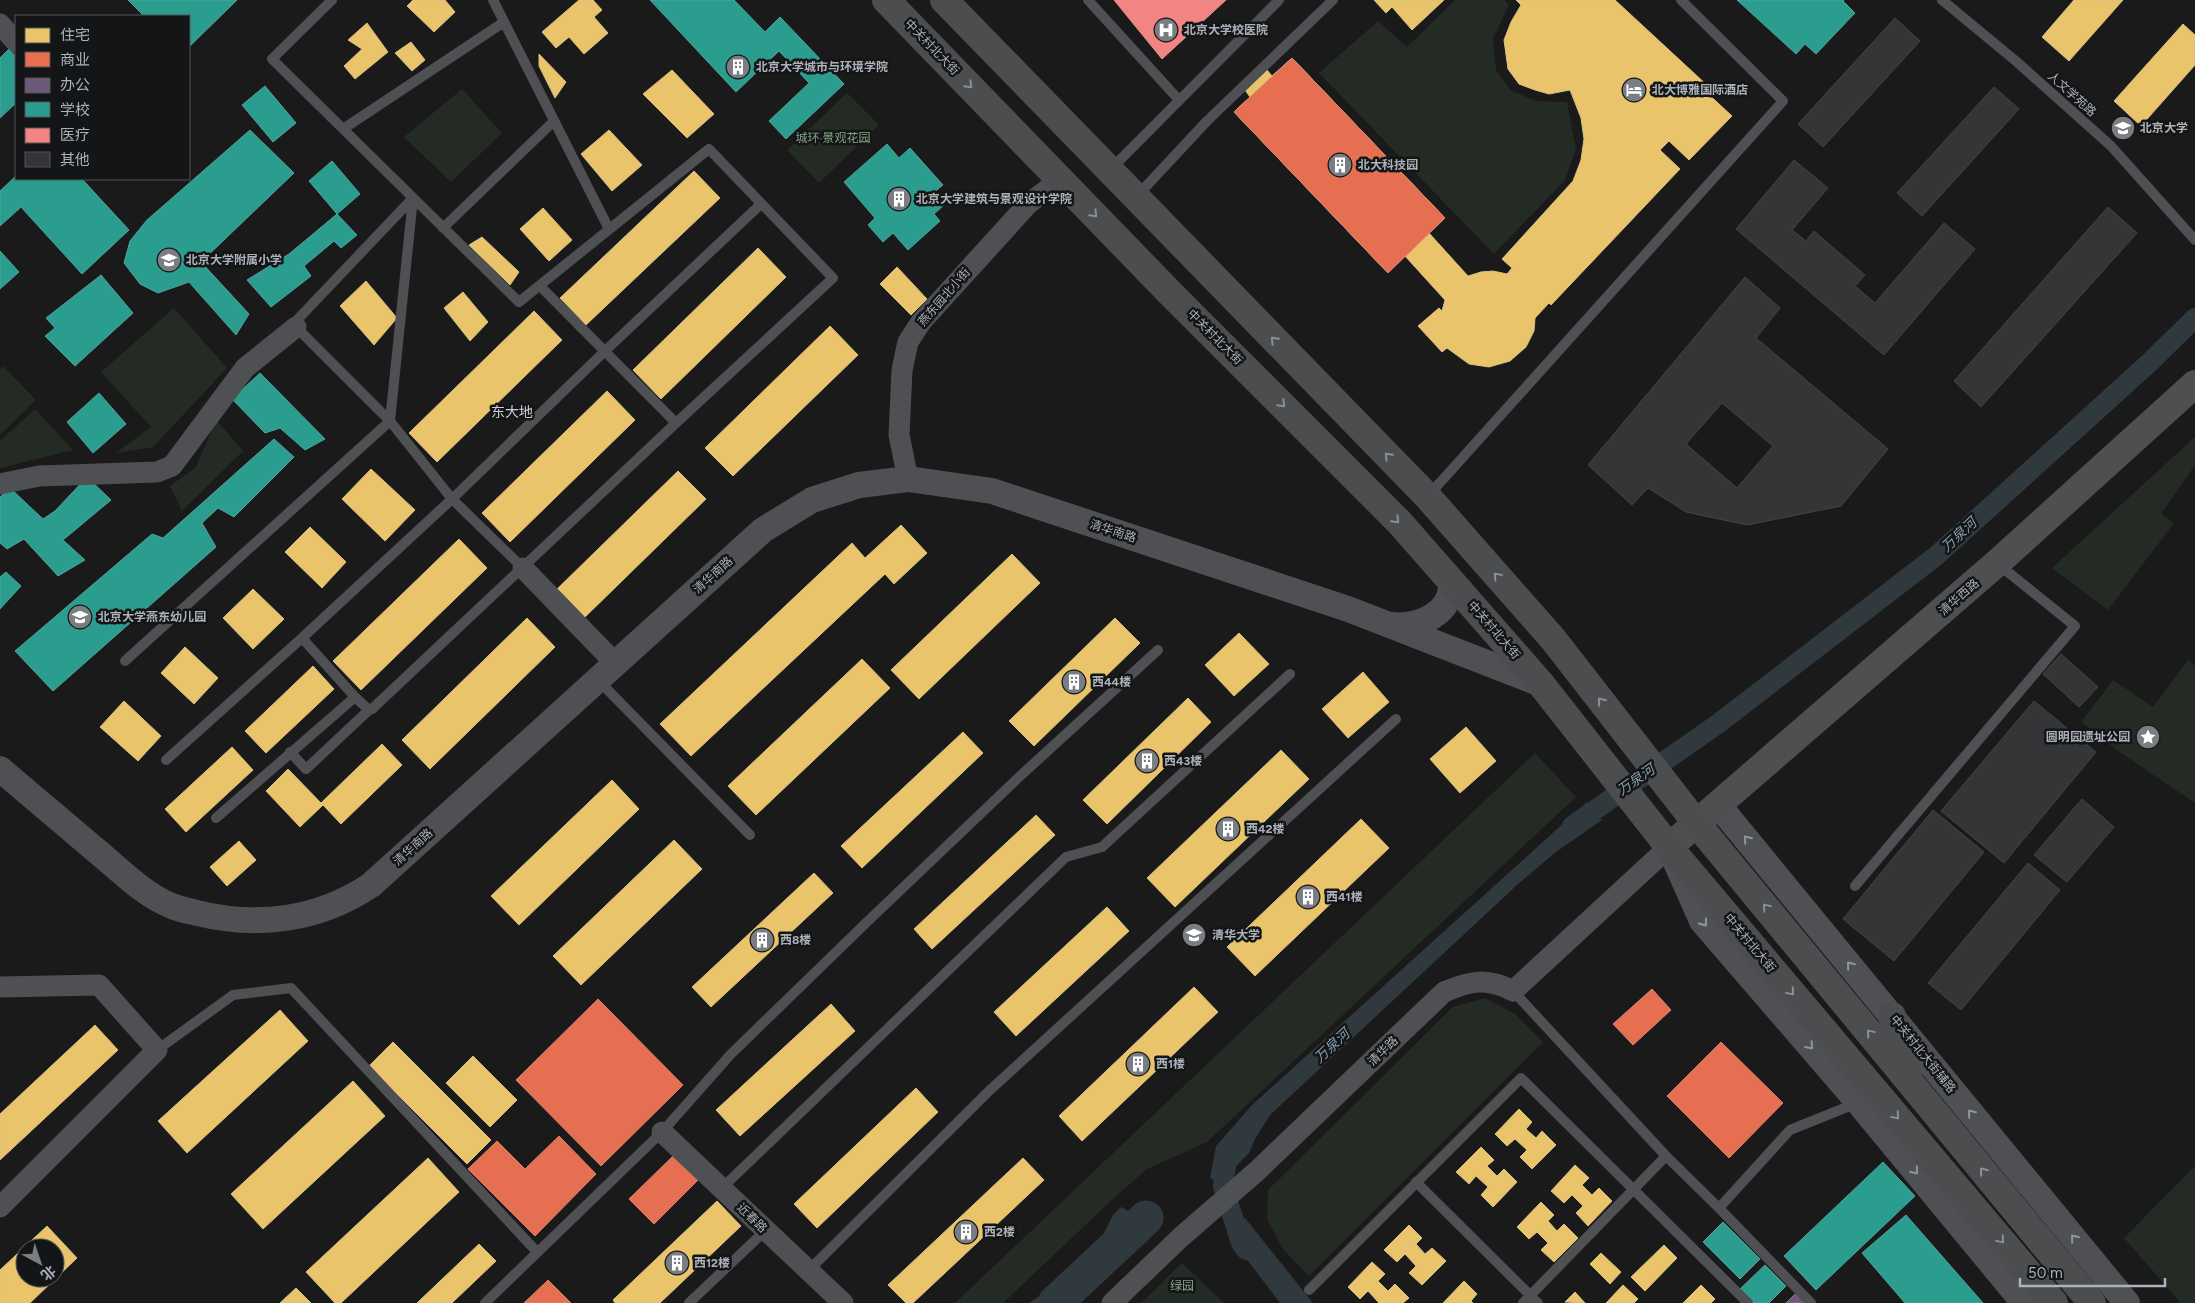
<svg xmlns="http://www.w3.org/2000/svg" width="2195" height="1303" viewBox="0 0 2195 1303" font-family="Figtree,'Noto Sans SC',sans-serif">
	<rect width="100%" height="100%" fill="#1a1a1a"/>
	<path fill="#242b24" d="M1455 0H1504L1509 5 1493 38 1496 70 1510 90 1536 101 1567 102 1576 149 1565 180 1494 254 1319 73 1378 21 1407 47Z
		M462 89 502 133 451 182 404 137Z
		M847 93 879 125 819 183 787 150Z
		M174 308 227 368 153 447 116 453 151 427 101 372Z
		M3 366 36 400 0 435V369Z
		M35 409 73 450 0 468V441Z
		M216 420 243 451 182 511 170 486 196 467Z
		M2195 437V465L2161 514 2174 523 2108 610 2052 568Z
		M2188 660 2195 666V803L2121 753 2081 722 2113 680 2153 707Z
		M1535 753 1576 797 1207 1142 1147 1169 1115 1197 1003 1303H955Z
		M1485 998 1515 1014 1543 1042 1309 1276 1283 1249 1267 1219 1268 1190 1453 1007Z
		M2195 1166V1303H2181L2124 1238Z
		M1182 1263 1224 1303H1141Z"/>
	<path fill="#30393d" d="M1587 802 1602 820 1556 852 1517 885 1270 1115 1255 1139 1249 1153 1220 1183 1210 1178 1216 1146 1252 1105Z
		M1121 1207 1127 1210 1137 1231 1059 1303H1029L1059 1283 1075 1263 1099 1243 1113 1215Z
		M1245 1218 1313 1303H1280L1236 1245 1230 1230Z"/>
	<path fill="#e9c46a" stroke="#d7bf82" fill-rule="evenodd" d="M413 0H445L455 12 434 32 407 6Z
		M579 0H593L602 10 594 17 608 33 584 54 569 37 556 48 542 32Z
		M1374 0H1444L1412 30 1392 7 1386 13Z
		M1516 0H1615L1709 87 1705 91 1732 116 1689 160 1669 141 1660 150 1680 169 1551 305 1549 303 1535 318 1534 331 1526 347 1510 361 1489 367 1469 364 1447 348 1442 352 1418 326 1439 308 1442 311 1445 300 1405 256 1388 273 1234 112 1250 97 1245 90 1267 70 1272 76 1292 58 1445 218 1429 233 1468 276 1481 272 1493 271 1507 274 1512 268 1502 259 1573 181 1581 160 1584 139 1581 118 1570 90 1549 94 1535 90 1519 84 1508 69 1504 40 1511 22 1521 5Z
		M2074 0H2123L2069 61 2042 37Z
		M367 23 388 52 355 79 344 66 362 49 348 40Z
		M2183 24 2195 35V65L2141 126 2114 101Z
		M411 42 425 60 412 71 395 53Z
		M539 54 566 82 555 98 539 66Z
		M672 70 714 114 687 138 643 94Z
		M609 130 642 165 612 191 581 154Z
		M694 171 720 198 586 325 560 298Z
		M543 208 572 240 549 261 520 229Z
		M482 237 519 272 510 285 469 245Z
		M758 248 786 277 661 399 633 370Z
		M897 267 927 299 911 315 880 284Z
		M366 281 397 318 374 345 340 306Z
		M463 292 488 322 470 341 444 308Z
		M534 311 562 340 437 462 409 433Z
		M830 326 858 355 733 476 705 448Z
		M607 391 635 420 510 542 482 513Z
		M371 469 415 510 385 541 342 499Z
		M678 471 706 499 581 621 553 593Z
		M901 525 927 553 894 584 885 574 691 756 660 724 852 543 865 558Z
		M310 527 346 562 322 588 285 552Z
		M459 539 487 568 361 690 333 661Z
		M1012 554 1040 583 919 699 891 670Z
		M253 589 284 619 253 649 223 618Z
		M527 618 555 647 430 769 402 740Z
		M1115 618 1140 643 1034 746 1009 721Z
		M1239 633 1269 664 1234 696 1205 665Z
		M185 647 218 678 194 704 161 673Z
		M862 659 890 688 756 815 728 786Z
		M313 666 334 689 266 753 245 731Z
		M1363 672 1389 702 1348 738 1322 709Z
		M1188 698 1211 722 1107 824 1083 800Z
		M124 701 161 736 138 761 100 727Z
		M1466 727 1496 761 1460 793 1430 759Z
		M963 732 983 753 862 868 841 846Z
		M382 744 402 765 341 824 323 805 300 827 266 791 288 769 321 803Z
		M232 747 253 770 186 832 165 809Z
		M1281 750 1309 779 1175 907 1147 878Z
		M612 780 639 809 519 925 491 896Z
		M1036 815 1055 835 932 949 914 929Z
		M1361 819 1389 848 1255 976 1227 947Z
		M674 840 702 869 581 985 553 956Z
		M239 841 256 860 227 886 210 867Z
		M814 873 833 893 711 1007 692 987Z
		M1107 907 1129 931 1016 1036 994 1012Z
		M1194 987 1218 1012 1082 1141 1059 1116Z
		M831 1004 855 1031 740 1136 716 1110Z
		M280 1010 308 1041 187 1153 158 1121Z
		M95 1025 118 1050 0 1160V1114Z
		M393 1042 491 1140 467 1164 369 1066Z
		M473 1056 517 1100 490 1127 446 1083Z
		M353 1081 385 1116 263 1229 231 1194Z
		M916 1088 938 1112 817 1228 794 1204Z
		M1519 1109 1532 1122 1526 1129 1536 1138 1542 1131 1556 1145 1532 1169 1520 1157 1527 1150 1515 1139 1507 1146 1495 1134Z
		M1481 1147 1494 1160 1487 1166 1497 1176 1504 1169 1517 1182 1493 1207 1481 1195 1488 1187 1476 1176 1469 1184 1456 1172Z
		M428 1158 459 1192 341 1303H335L306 1272Z
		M1023 1158 1044 1180 913 1303H906L888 1285Z
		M1575 1165 1589 1178 1582 1185 1592 1195 1599 1188 1612 1201 1588 1226 1576 1213 1583 1206 1572 1195 1564 1203 1551 1191Z
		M717 1201 741 1226 660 1303H615L613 1300Z
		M1541 1202 1554 1215 1548 1221 1557 1231 1564 1224 1578 1238 1554 1262 1541 1250 1548 1243 1537 1232 1529 1239 1517 1227Z
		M1409 1225 1422 1238 1416 1244 1425 1254 1432 1248 1446 1261 1422 1285 1409 1273 1416 1266 1405 1254 1397 1262 1384 1250Z
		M47 1226 77 1258 30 1303H0V1270ZM25 1248H55V1278H25Z
		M479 1244 496 1261 452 1303H417Z
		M1664 1245 1677 1258 1645 1291 1631 1277Z
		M1601 1253 1621 1272 1610 1284 1590 1264Z
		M1372 1262 1385 1274 1378 1281 1388 1291 1395 1284 1409 1298 1403 1303H1379L1368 1291 1360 1299 1348 1287Z
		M1464 1281 1477 1294 1471 1301 1473 1303H1443Z
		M1623 1285 1638 1299 1634 1303H1606Z
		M1701 1285 1715 1299 1711 1303H1683Z
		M296 1288 311 1303H280Z
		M1575 1292 1585 1303 1565 1302Z"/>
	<path fill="#e76f51" stroke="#d68370" d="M1292 58 1445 218 1388 273 1234 112Z
		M1652 989 1671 1010 1633 1045 1613 1024Z
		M598 999 683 1085 601 1166 516 1080Z
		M1721 1042 1783 1103 1729 1158 1667 1096Z
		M559 1136 596 1174 535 1236 468 1169 497 1141 525 1169Z
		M673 1156 698 1180 654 1224 629 1199Z
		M548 1280 571 1303H524Z"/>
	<path fill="#6d597a" stroke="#80748d" d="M1796 1293 1805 1303H1786Z"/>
	<path fill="#2a9d8f" stroke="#51a39c" d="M128 0H237L189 47V16H144Z
		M650 0H734L765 32 780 17 844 84 786 139 769 121 809 83 779 51 736 92Z
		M1737 0H1844L1843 1 1855 13 1816 54 1805 44 1796 54Z
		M9 49 16 57V103L0 118V58Z
		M265 86 296 123 273 142 242 105Z
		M250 130 294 173 201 262 249 314 236 335 189 282 158 293 140 284 124 263 130 241 147 220Z
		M887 144 899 158 910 148 943 185 933 193 944 205 934 214 940 221 908 250 893 233 883 242 868 225 875 218 844 182Z
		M332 161 360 194 337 214 309 181Z
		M16 176V179H82L129 230 82 274 21 207 0 226V191Z
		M337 214 357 235 341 248 334 241 304 266 311 276 271 307 247 280 289 254Z
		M0 251 19 272 0 289Z
		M101 275 133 313 75 366 45 336 55 328 46 318Z
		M260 373 325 439 305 450 280 428 265 433 232 399Z
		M99 393 126 424 93 453 67 422Z
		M274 439 294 457 234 517 218 508 202 523 216 547 53 691 15 651 152 534 163 538Z
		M87 477 111 500 63 540 85 560 58 576 24 539 7 549 0 543V497L10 488 43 519 55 511Z
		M6 572 21 586 0 609V577Z
		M1883 1162 1915 1196 1816 1290 1784 1256Z
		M1906 1215 1983 1303H1905L1862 1253Z
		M1723 1222 1760 1259 1740 1279 1703 1242Z
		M1765 1265 1786 1286 1769 1303H1754L1740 1289Z"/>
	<path fill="#f28482" stroke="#dd9293" d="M1114 0H1226L1162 59Z"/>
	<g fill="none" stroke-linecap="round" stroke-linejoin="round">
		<path stroke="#30393d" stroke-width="20" d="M1572 826 1719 723 1936 556 2149 363 2195 318
			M1228 1153 1223 1186 1241 1243 1246 1250"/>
		<path stroke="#30393d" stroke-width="35" d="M1055 1303 1146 1218"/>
	</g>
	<path fill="#343536" stroke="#434446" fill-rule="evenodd" d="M1895 18 1920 41 1823 147 1798 124Z
		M1994 87 2019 109 1922 216 1897 193Z
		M1794 160 1828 188 1792 230 1806 241 1814 231 1865 275 1855 286 1875 303 1944 223 1975 249 1884 355 1736 229Z
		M2108 207 2137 233 1981 407 1954 381Z
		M1745 277 1780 308 1756 338 1888 449 1841 506 1747 525 1686 512 1648 488 1632 505 1588 465ZM1722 403 1773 446 1737 488 1686 444Z
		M2061 654 2098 687 2079 707 2043 674Z
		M2034 701 2096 752 2004 863 1941 811Z
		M2082 799 2114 827 2067 882 2034 855Z
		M1933 810 1984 852 1894 961 1843 919Z
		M2028 863 2060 890 1961 1010 1928 983Z"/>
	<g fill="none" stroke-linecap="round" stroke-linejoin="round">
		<path stroke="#4f5053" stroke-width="10" d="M332 0 272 59 519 302 709 149 833 278 676 423 540 286
			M493 0 609 229
			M1088 0 1179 100
			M1942 0 2017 62 2111 146 2195 240
			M343 129 504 22
			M1110 170 1279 0
			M1137 196 1207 121 1333 0
			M443 228 554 121
			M390 421 296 327 298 319 413 198
			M390 421 413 198
			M1428 496 1783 101 1681 0
			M523 568 452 499 302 638 355 697 369 710 372 709 676 423
			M125 661 390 421 452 499 605 351 761 204
			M598 680 750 835
			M290 752 306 769 369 710
			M166 760 302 638
			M216 818 355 697
			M1855 886 2075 626 1998 564
			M1513 991 1666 1156 1719 1208 1790 1130 1857 1103
			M157 1050 233 995 291 988 537 1252
			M1416 1182 1538 1303
			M722 1188 1066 857 1102 847 1290 674
			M1719 1208 1811 1303
			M809 1270 989 1091 1396 719
			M1309 1290 1521 1078 1748 1303
			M485 1303 662 1132 731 1054 868 921 1018 778 1158 650
			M689 1303 765 1231
			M1523 1303 1666 1156"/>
		<path stroke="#4f5053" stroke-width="21" d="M0 24 16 42
			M908 479 899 435 902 370 908 342 921 322 1028 204 1061 179
			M0 484 39 476 157 472 172 466 245 368 296 327
			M523 568 615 663
			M0 987 99 985 157 1050 0 1207
			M662 1132 843 1303
			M1112 1303 1181 1237 1257 1171 1444 992C1470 981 1487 977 1513 991L1669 847"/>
		<path stroke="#4f5053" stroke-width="26" d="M1392 625C1419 628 1454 613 1451 581
			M0 769C33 797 66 825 98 852 121 871 144 895 172 906 179 909 189 911 197 913 258 928 319 920 371 885L763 530 812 500 859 485 908 479 992 491 1348 609 1541 684
			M1719 806 2127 1303
			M1675 860 1702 921 1858 1102 2024 1303"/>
		<path stroke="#4e4f51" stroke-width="28" d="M1669 847 1997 563 2195 384"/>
		<path stroke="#4c4d4f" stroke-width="28" d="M886 0 1170 293 1400 523 1541 684 1669 847 2054 1303
			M944 0 1427 496 1553 639 1697 824 2092 1303
			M1892 1016 1908 1073"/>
	</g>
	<defs><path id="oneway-chevron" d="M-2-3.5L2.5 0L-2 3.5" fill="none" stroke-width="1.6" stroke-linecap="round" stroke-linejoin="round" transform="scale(1.25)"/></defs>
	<g stroke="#8b8f95">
		<use href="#oneway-chevron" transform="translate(969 85) rotate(46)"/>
		<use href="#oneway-chevron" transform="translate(1094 214) rotate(46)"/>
		<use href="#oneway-chevron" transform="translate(1274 340) rotate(-135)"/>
		<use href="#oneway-chevron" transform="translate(1282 404) rotate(45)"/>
		<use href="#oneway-chevron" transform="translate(1388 456) rotate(-134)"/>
		<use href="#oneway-chevron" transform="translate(1396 520) rotate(46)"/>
		<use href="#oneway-chevron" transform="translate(1497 576) rotate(-131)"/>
		<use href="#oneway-chevron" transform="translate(1601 701) rotate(-128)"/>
		<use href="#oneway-chevron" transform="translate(1766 907) rotate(-130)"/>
		<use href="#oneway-chevron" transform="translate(1791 992) rotate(50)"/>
		<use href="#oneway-chevron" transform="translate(1870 1033) rotate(-130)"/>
		<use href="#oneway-chevron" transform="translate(1896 1116) rotate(50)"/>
		<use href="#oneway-chevron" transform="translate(1983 1171) rotate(-129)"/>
		<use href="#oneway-chevron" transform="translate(2001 1240) rotate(50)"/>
	</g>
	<g stroke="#91959b">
		<use href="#oneway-chevron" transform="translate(1747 839) rotate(-129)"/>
		<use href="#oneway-chevron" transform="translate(1704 923) rotate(54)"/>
		<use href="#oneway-chevron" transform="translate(1850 965) rotate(-129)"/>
		<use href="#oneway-chevron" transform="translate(1810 1046) rotate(49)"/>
		<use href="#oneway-chevron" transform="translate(1971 1113) rotate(-129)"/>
		<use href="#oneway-chevron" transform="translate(1915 1171) rotate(51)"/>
		<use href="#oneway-chevron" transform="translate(2074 1238) rotate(-129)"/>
	</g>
	<defs>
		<g id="hospital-disc" transform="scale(1.25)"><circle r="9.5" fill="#7a7d82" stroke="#141516"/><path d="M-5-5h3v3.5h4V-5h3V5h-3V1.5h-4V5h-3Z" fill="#fff"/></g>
		<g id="building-disc" transform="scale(1.25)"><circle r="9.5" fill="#7a7d82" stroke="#141516"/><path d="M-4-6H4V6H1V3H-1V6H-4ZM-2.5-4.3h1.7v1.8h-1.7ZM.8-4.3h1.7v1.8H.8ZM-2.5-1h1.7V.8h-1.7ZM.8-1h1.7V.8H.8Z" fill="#fff"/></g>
		<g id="hotel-disc" transform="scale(1.25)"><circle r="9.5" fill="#7a7d82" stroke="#141516"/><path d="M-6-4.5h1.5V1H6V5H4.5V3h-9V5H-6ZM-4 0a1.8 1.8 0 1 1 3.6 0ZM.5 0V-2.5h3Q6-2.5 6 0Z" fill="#fff"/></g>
		<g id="university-disc" transform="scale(1.25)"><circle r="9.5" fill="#7a7d82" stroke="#141516"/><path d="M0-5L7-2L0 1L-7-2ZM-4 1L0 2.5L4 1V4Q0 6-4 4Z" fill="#fff"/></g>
		<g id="school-disc" transform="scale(1.25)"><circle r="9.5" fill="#7a7d82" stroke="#141516"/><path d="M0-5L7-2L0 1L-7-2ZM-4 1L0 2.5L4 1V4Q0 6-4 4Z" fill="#fff"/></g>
		<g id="sight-disc" transform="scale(1.25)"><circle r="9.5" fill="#7a7d82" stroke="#141516"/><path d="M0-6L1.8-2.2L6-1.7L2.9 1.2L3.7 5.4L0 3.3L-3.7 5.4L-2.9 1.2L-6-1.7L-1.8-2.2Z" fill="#fff"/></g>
	</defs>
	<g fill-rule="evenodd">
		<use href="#hospital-disc" x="1166" y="30"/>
		<use href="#building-disc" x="738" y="67"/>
		<use href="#hotel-disc" x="1634" y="90"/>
		<use href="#university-disc" x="2123" y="128"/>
		<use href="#building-disc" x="1340" y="165"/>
		<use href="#building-disc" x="899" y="199"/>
		<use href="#school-disc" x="169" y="260"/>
		<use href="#school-disc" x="80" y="617"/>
		<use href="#building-disc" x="1074" y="682"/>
		<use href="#sight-disc" x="2148" y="737"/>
		<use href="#building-disc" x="1147" y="761"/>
		<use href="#building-disc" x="1228" y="829"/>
		<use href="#building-disc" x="1308" y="897"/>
		<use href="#university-disc" x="1194" y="935"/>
		<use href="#building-disc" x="762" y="940"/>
		<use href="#building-disc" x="1138" y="1064"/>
		<use href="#building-disc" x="966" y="1232"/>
		<use href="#building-disc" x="677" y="1263"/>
	</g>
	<g text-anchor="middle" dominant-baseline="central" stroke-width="5" stroke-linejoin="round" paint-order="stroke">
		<g font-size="12" font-weight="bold" fill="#adb2ba" stroke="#141516" text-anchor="start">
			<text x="1184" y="30">北京大学校医院</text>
			<text x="756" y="67">北京大学城市与环境学院</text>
			<text x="1652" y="90">北大博雅国际酒店</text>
			<text x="2140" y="128">北京大学</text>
			<text x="1358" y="165">北大科技园</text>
			<text x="916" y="199">北京大学建筑与景观设计学院</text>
			<text x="186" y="260">北京大学附属小学</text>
			<text x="98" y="617">北京大学燕东幼儿园</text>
			<text x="1092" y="682">西44楼</text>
			<text x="2130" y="737" text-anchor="end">圆明园遗址公园</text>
			<text x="1164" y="761">西43楼</text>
			<text x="1246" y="829">西42楼</text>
			<text x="1326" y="897">西41楼</text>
			<text x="1212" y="935">清华大学</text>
			<text x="780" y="940">西8楼</text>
			<text x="1156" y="1064">西1楼</text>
			<text x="984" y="1232">西2楼</text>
			<text x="694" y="1263">西12楼</text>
		</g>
		<g font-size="12" fill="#adb2ba" stroke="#141516">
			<text transform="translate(932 47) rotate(46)">中关村北大街</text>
			<text transform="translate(2072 94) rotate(42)">人文学苑路</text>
			<text transform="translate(944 297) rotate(-49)">燕东园北小街</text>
			<text transform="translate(1215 337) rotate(45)">中关村北大街</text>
			<text transform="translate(1113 531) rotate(18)">清华南路</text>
			<text transform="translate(713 575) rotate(-42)">清华南路</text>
			<text transform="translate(1959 597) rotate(-41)">清华西路</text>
			<text transform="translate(1494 630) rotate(49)">中关村北大街</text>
			<text transform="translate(413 847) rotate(-42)">清华南路</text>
			<text transform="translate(1750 943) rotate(50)">中关村北大街</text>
			<text transform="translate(1383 1051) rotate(-44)">清华路</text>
			<text transform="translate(1923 1054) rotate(51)">中关村北大街辅路</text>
			<text transform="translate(752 1218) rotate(44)">近春路</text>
		</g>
		<g font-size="12" fill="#86a485" stroke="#141516">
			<text x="833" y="138">城环·景观花园</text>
			<text x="1182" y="1286">绿园</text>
		</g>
		<g font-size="14" fill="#cdd1d6" stroke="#141516">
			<text x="512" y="412">东大地</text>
		</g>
		<g font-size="14" font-style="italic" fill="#86a2b3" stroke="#141516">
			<text transform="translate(1959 535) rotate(-43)">万泉河</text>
			<text transform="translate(1636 780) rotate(-35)">万泉河</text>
			<text transform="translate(1332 1046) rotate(-43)">万泉河</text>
		</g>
	</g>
	<rect x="15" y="15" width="175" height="165" fill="#141516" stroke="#515458"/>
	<rect x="25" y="28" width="25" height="15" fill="#e9c46a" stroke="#515458"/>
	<text x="60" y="40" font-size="15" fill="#adb2ba">住宅</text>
	<rect x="25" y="52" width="25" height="15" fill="#e76f51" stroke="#515458"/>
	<text x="60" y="65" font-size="15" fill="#adb2ba">商业</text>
	<rect x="25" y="78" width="25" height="15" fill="#6d597a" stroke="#515458"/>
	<text x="60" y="90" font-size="15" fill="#adb2ba">办公</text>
	<rect x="25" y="102" width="25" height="15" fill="#2a9d8f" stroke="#515458"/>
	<text x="60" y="115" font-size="15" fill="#adb2ba">学校</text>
	<rect x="25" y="128" width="25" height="15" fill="#f28482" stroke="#515458"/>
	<text x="60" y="140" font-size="15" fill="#adb2ba">医疗</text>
	<rect x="25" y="152" width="25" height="15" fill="#343536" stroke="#515458"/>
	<text x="60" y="165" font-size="15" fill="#adb2ba">其他</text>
	<g transform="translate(40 1263) rotate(140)"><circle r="24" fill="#141516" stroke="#515458"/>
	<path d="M0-4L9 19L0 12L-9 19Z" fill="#7a7d82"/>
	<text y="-8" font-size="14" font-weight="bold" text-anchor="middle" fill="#adb2ba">北</text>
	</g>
	<path d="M2020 1278v8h145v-8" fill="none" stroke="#adb2ba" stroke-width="2.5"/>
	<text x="2028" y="1278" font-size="15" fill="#adb2ba" stroke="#141516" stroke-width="4" paint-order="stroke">50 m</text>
</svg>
